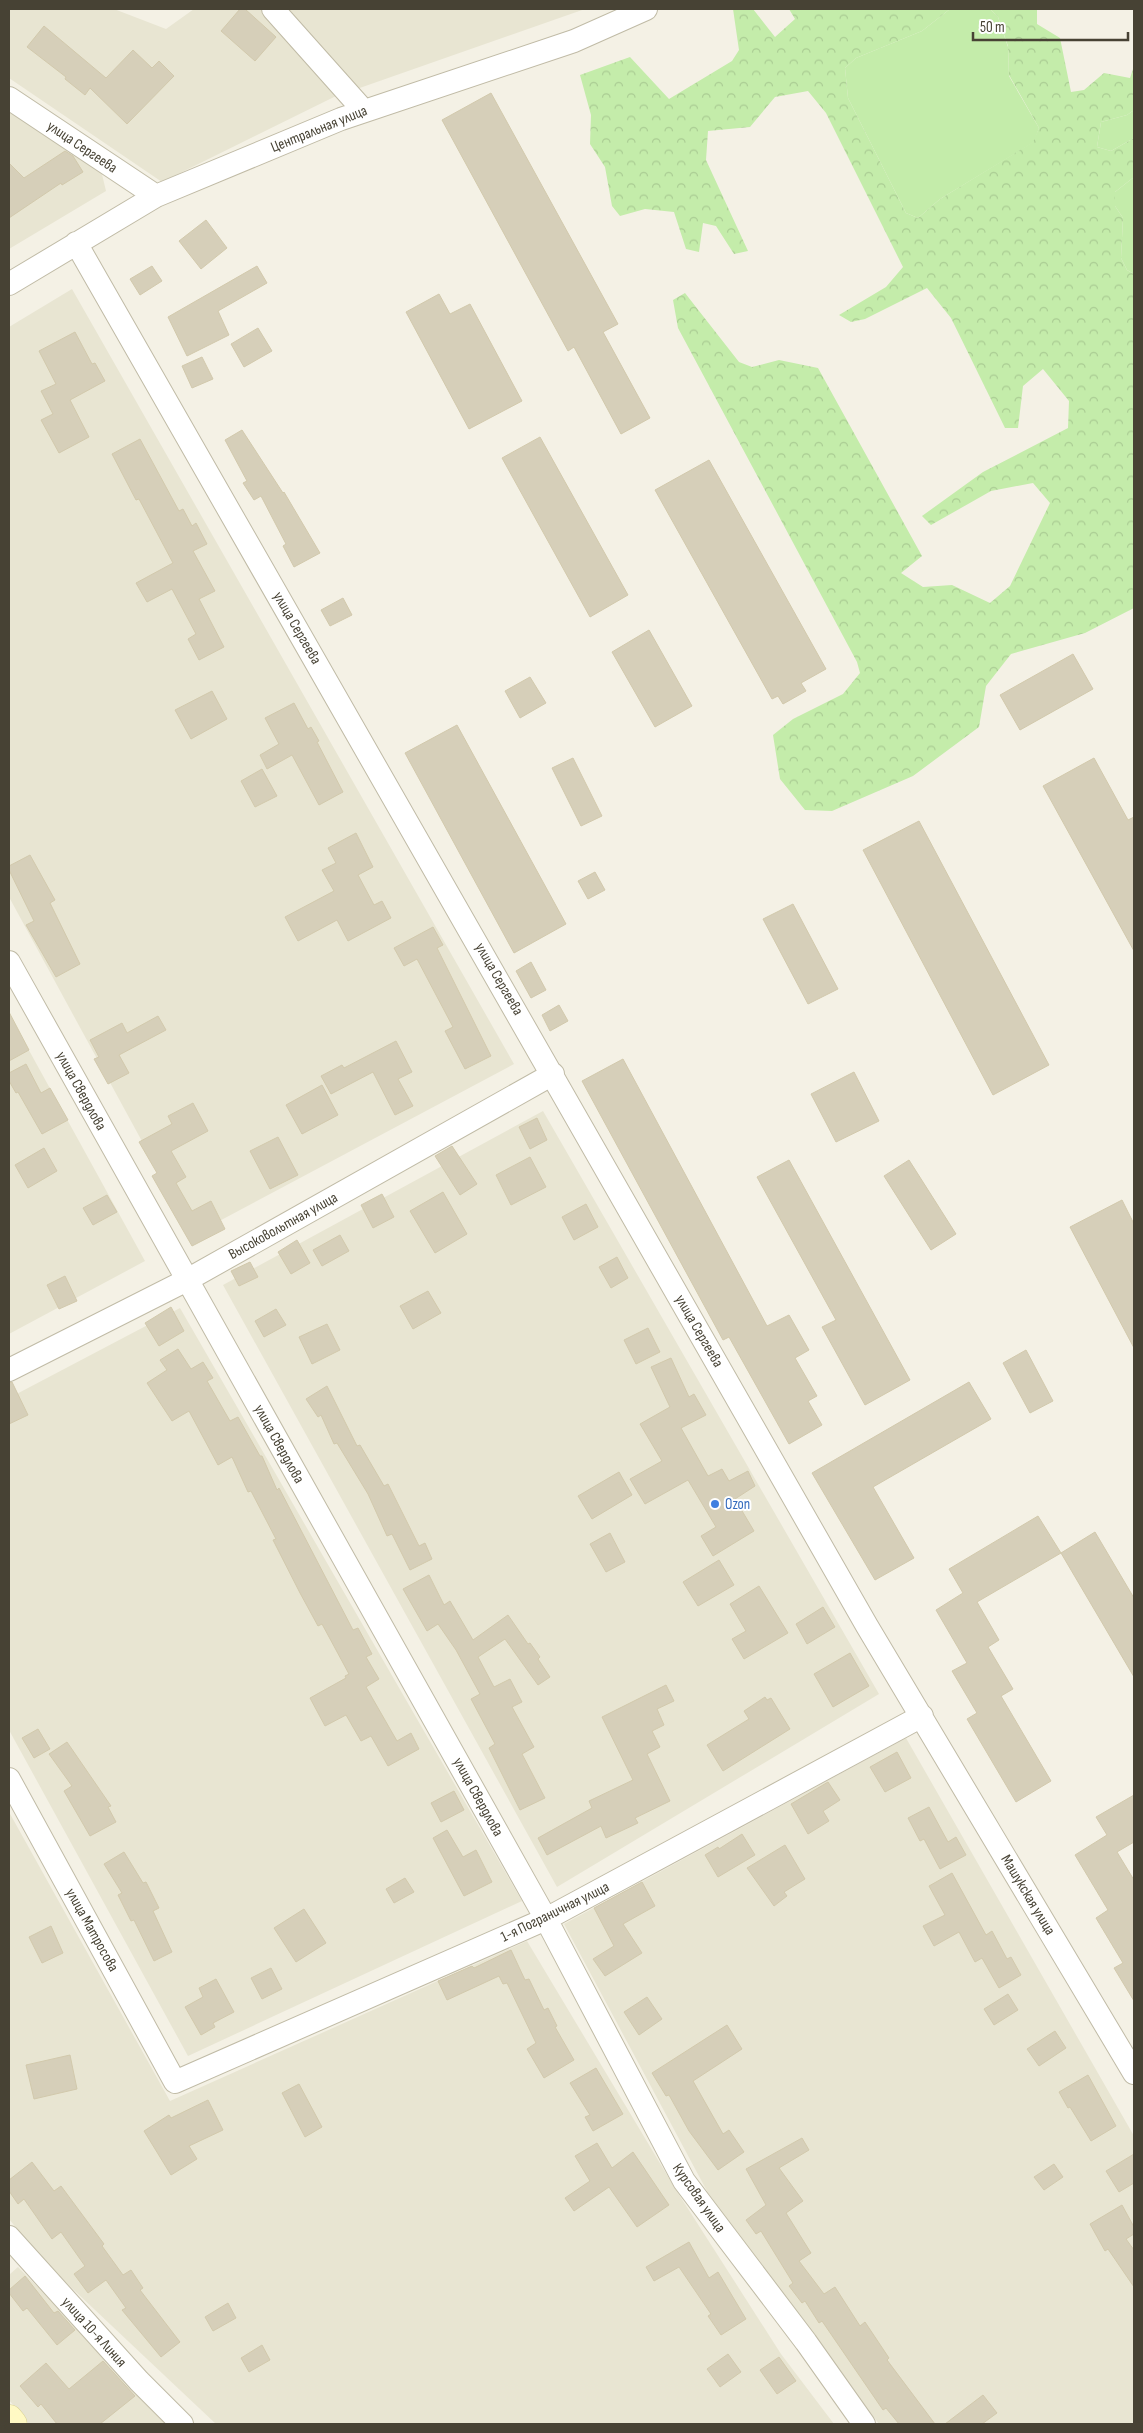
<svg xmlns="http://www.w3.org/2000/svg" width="1143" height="2433" viewBox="0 0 1143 2433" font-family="'Sofia Sans Condensed',sans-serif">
	<defs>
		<pattern id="forest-crowns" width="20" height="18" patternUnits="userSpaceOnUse" patternTransform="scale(1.25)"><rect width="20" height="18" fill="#c4ecaa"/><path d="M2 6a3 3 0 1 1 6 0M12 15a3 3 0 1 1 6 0" fill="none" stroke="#aacc93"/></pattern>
	</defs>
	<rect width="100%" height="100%" fill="#f4f1e5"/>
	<path fill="#e8e5d2" d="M9 9H114L166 29 194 9H585L334 97 162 182 9 78Z
		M9 106 100 166 106 191 9 249Z
		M72 289 514 1064 193 1235 9 897V327Z
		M9 1014 145 1261 9 1334Z
		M543 1111 879 1694 557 1887 223 1285Z
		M180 1308 522 1901 188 2056 9 1730V1398Z
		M906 1738 1134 2136V2424H879L708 2193 564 1924Z
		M9 1812 170 2101 527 1941 676 2190 781 2354 834 2424H216L42 2260 9 2219Z
		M18 2267 173 2424H29L9 2400V2275Z"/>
	<path fill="#c4ecaa" d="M950 9H990L998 17 1008 47 1009 76 1039 128 1034 142 940 199 918 218 906 213 848 98 845 68 856 58 922 31Z
		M1134 110V138L1111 151 1097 147 1101 122 1127 115Z
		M1134 177V274L1127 270 1121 258 1123 218 1115 206V192Z"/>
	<path fill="url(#forest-crowns)" d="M733 9H753L775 37 795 19 789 9H950L922 31 856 58 845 68 848 98 906 213 918 218 940 199 1033 142 1039 128 1009 75 1008 46 998 17 990 9H1039L1037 10V24L1060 38 1071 92 1084 90 1104 73 1130 78 1134 66V110L1127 115 1101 122 1097 147 1111 151 1134 138V177L1115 192V206L1123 218 1121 258 1127 270 1134 274V608L1085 633 1011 654 986 686 979 727 913 776 832 811 805 810 780 779 773 735 793 719 843 694 860 673 857 662 678 328 673 300 685 293 739 362 752 367 779 360 818 368 922 556 901 573 923 587 952 585 990 603 1010 586 1050 503 1033 483 991 491 931 525 922 516 983 472 1068 428 1069 401 1043 369 1023 386 1018 428H1005L951 318 927 288 865 319 851 322 839 315 886 287 903 267 826 113 808 91 775 97 750 127 708 131 706 160 748 251 734 254 716 226 703 223 699 252 686 249 674 212 645 209 620 216 612 206 605 167 590 144 591 115 580 75 630 57 669 99 732 61 739 50Z"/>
	<path fill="#d6cfb9" stroke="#d2c9ac" d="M240 9H245L276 37 255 61 221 31Z
		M44 26 106 78 133 50 152 68 159 61 174 76 127 124 90 88 85 95 65 79 66 77 27 47Z
		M491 93 618 324 603 332 650 418 621 434 574 347 568 351 442 120Z
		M65 151 73 156 83 172 62 185 61 183 9 218V163L24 178Z
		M206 220 227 248 201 269 179 241Z
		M152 266 162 281 140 295 130 279Z
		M257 266 267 283 218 311 229 335 187 356 168 317Z
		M439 294 450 314 470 304 522 401 469 429 406 312Z
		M258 328 272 351 244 367 231 344Z
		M75 332 92 364 95 363 105 381 70 400 89 437 59 453 41 420 53 414 41 391 56 384 39 351Z
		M202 357 213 379 192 388 182 366Z
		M242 430 283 493 284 492 320 553 294 567 283 546 286 544 261 496 254 500 243 483 247 481 225 440Z
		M540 437 628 595 590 617 502 458Z
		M140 439 179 511 183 509 192 526 196 523 207 544 193 551 215 591 199 599 224 647 199 660 188 639 196 634 172 589 147 602 136 583 173 563 139 499 136 500 112 454Z
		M709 460 826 669 801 683 806 691 783 704 778 696 772 699 655 490Z
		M343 598 352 615 330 626 321 610Z
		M649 630 692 706 655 727 612 652Z
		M1073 654 1093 689 1020 730 1000 695Z
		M530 677 546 703 520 718 505 691Z
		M212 691 227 719 191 739 175 710Z
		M294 703 308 729 311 727 319 741 317 742 343 792 319 805 292 755 267 769 260 755 279 744 265 718Z
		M457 725 566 924 514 953 405 753Z
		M573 758 602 816 581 826 552 768Z
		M1094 758 1128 820 1134 817V951L1043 786Z
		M262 769 277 796 255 807 241 781Z
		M919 821 1049 1065 993 1095 863 850Z
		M356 833 373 867 358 875 374 905 382 901 391 918 348 941 337 920 298 941 285 917 334 891 322 870 336 863 328 848Z
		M30 855 55 900 50 903 80 964 56 977 26 925 34 921 9 870V866Z
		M595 872 605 890 588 899 578 881Z
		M793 904 838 989 808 1004 763 919Z
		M433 927 443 945 437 948 491 1056 465 1069 445 1031 453 1027 417 959 404 966 394 948Z
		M531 962 546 990 531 998 516 971Z
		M559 1005 568 1021 550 1031 542 1015Z
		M9 1012 29 1050 9 1061Z
		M158 1016 166 1030 119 1055 129 1073 108 1084 94 1059 99 1057 90 1040 122 1023 127 1033Z
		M396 1041 412 1072 398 1079 413 1106 395 1115 373 1072 331 1094 321 1076 342 1065 344 1068Z
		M623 1059 767 1326 789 1315 809 1350 795 1358 817 1396 808 1401 822 1425 789 1444 729 1337 723 1340 582 1081Z
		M26 1064 41 1093 50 1088 68 1120 42 1134 18 1092 16 1093 9 1081V1073Z
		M854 1072 879 1121 836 1142 811 1094Z
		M322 1085 338 1115 302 1134 286 1105Z
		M193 1103 208 1131 171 1151 186 1177 176 1183 192 1211 211 1201 225 1229 192 1246 152 1176 157 1173 139 1142 172 1124 168 1116Z
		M537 1118 547 1140 530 1149 519 1127Z
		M278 1137 298 1175 270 1189 250 1151Z
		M452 1146 477 1184 460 1195 435 1156Z
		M44 1148 57 1171 28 1188 15 1165Z
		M530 1157 546 1187 511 1205 496 1175Z
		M789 1160 910 1380 865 1405 822 1327 836 1320 757 1177Z
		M909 1160 956 1234 931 1250 884 1176Z
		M443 1192 467 1234 435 1253 410 1211Z
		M382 1194 394 1217 373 1228 361 1205Z
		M107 1195 117 1212 93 1225 83 1208Z
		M1122 1200 1134 1224V1348L1070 1227Z
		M586 1204 598 1227 574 1240 562 1217Z
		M340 1235 349 1251 322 1266 313 1250Z
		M297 1240 310 1263 291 1274 278 1252Z
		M617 1257 628 1278 611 1288 599 1267Z
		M250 1262 258 1277 239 1286 231 1271Z
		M65 1276 77 1301 59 1309 47 1285Z
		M428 1291 441 1313 413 1329 400 1306Z
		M171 1307 184 1331 159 1346 145 1323Z
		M276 1309 286 1325 264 1337 255 1321Z
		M327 1324 340 1350 312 1364 299 1337Z
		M648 1328 660 1352 636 1364 624 1340Z
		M178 1349 191 1369 203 1362 213 1378 207 1381 230 1421 238 1417 260 1456H262L277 1490 279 1488 353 1630 358 1628 372 1654 366 1657 379 1679 366 1687 397 1741 411 1733 419 1749 388 1766 371 1736 361 1741 346 1715 325 1726 310 1698 346 1678 345 1676 349 1674 322 1624 318 1626 300 1593 273 1540 276 1539 251 1491 248 1492 232 1457 218 1465 189 1411 172 1421 147 1383 167 1370 160 1360Z
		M1026 1350 1053 1401 1030 1413 1003 1363Z
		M671 1358 689 1397 694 1394 706 1415 681 1428 708 1476 722 1469 729 1481 748 1471 755 1486 735 1499 754 1531 713 1556 701 1536 716 1527 688 1480 645 1504 630 1479 662 1461 640 1424 670 1407 651 1367Z
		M12 1382 28 1415 9 1424V1383Z
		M969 1382 991 1419 873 1487 914 1558 875 1580 812 1473Z
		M327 1386 357 1446 360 1445 384 1486 388 1484 419 1546 425 1543 432 1559 410 1570 392 1534 387 1536 368 1494 337 1443 334 1444 321 1415 318 1417 306 1399Z
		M619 1472 632 1495 592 1519 578 1496Z
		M1038 1516 1061 1553 977 1602 999 1640 988 1647 1013 1689 1001 1696 1051 1781 1016 1802 967 1719 977 1713 952 1671 967 1663 936 1610 963 1593 949 1569Z
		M1095 1532 1134 1598V1677L1061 1553Z
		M610 1533 625 1562 606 1572 590 1544Z
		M719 1560 734 1585 698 1606 683 1582Z
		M429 1575 444 1605 450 1601 473 1640 508 1615 528 1644 530 1643 540 1657 538 1659 550 1677 538 1685 505 1639 478 1657 494 1687 510 1679 522 1702 512 1707 534 1747 522 1754 545 1798 520 1810 489 1748 495 1744 471 1699 480 1694 456 1650 438 1624 427 1631 403 1589Z
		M759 1586 788 1633 744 1659 732 1639 746 1631 730 1604Z
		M823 1607 835 1627 807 1644 796 1624Z
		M850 1653 869 1686 833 1707 814 1674Z
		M666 1685 674 1701 657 1709 664 1725 652 1731 660 1747 647 1754 670 1801 635 1818 638 1823 606 1838 601 1826 547 1855 538 1838 592 1808 589 1801 633 1780 602 1717Z
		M765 1697 767 1700 771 1698 790 1729 723 1771 707 1745 749 1719 744 1711Z
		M38 1729 50 1749 34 1758 22 1738Z
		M67 1742 111 1806 108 1807 116 1822 90 1836 64 1791 72 1786 49 1754Z
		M897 1752 911 1778 885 1792 870 1767Z
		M828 1782 840 1800 823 1811 829 1821 808 1834 791 1804Z
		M454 1791 464 1810 441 1822 431 1803Z
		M1134 1795V1842L1117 1852 1134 1880V2001L1114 1968 1123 1963 1096 1918 1108 1910 1075 1855 1107 1835 1096 1817Z
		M929 1807 948 1842 956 1837 966 1855 940 1869 924 1839 920 1841 908 1818Z
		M447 1830 463 1857 476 1850 492 1882 464 1896 433 1838Z
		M742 1834 755 1855 718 1877 705 1855 718 1847 719 1849Z
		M785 1845 805 1879 784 1892 787 1896 774 1906 747 1868Z
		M124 1852 143 1883 146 1882 159 1908 153 1911 172 1952 154 1961 134 1920 131 1921 118 1895 122 1893 104 1864Z
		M952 1873 986 1935 992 1931 1007 1959 1011 1957 1021 1975 999 1988 982 1958 975 1962 959 1932 934 1946 923 1926 945 1915 929 1886Z
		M405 1878 414 1892 394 1903 386 1889Z
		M642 1882 655 1906 623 1924 642 1953 605 1976 593 1959 614 1946 594 1908Z
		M304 1909 326 1943 296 1962 274 1928Z
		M51 1926 63 1953 42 1963 29 1937Z
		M511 1950 525 1980 529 1979 544 2010 548 2008 557 2026 555 2027 574 2060 544 2078 527 2049 536 2043 507 1983 503 1984 499 1976 447 2000 438 1981 472 1966 474 1968Z
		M271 1968 282 1989 262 1999 251 1978Z
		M216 1979 234 2012 213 2023 215 2027 201 2035 185 2007 203 1997 199 1988Z
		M1008 1994 1018 2010 994 2025 984 2009Z
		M647 1997 662 2019 639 2035 624 2012Z
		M727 2025 742 2049 693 2081 723 2134 729 2130 744 2152 718 2170 689 2131 669 2095 666 2096 652 2073Z
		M1055 2031 1066 2048 1039 2066 1027 2049Z
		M70 2055 77 2089 34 2099 26 2065Z
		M596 2068 623 2114 593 2131 585 2117 590 2115 570 2083Z
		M1088 2075 1116 2126 1091 2141 1070 2107 1068 2108 1059 2092Z
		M299 2084 322 2127 305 2137 282 2093Z
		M208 2100 223 2130 189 2146 197 2159 171 2175 144 2131 169 2115 171 2118Z
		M802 2138 809 2150 779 2168 803 2201 786 2213 811 2253 799 2261 824 2294 835 2287 860 2326 865 2322 889 2358 887 2360 935 2424H899L886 2408 883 2410 822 2321 819 2323 805 2301 802 2303 789 2286 793 2283 761 2231 756 2234 746 2220 766 2205 746 2169Z
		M597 2143 612 2168 633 2152 669 2205 637 2227 609 2187 574 2211 565 2198 590 2181 575 2156Z
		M1134 2154V2183L1119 2192 1106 2171Z
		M32 2162 54 2191 61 2186 104 2244 102 2246 123 2275 131 2270 143 2288 140 2290 180 2342 161 2357 122 2310 126 2308 106 2280 88 2293 74 2274 85 2266 61 2232 52 2239 24 2199 18 2204 9 2191V2180Z
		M1054 2164 1063 2177 1044 2190 1034 2177Z
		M1122 2205 1134 2227V2234L1126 2239 1134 2250V2287L1108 2249 1105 2251 1090 2224Z
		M689 2242 709 2278 718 2272 746 2319 721 2335 708 2316 711 2314 679 2267 654 2281 646 2267Z
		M25 2276 54 2313 58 2311 75 2330 57 2345 27 2308 23 2311 9 2293V2290Z
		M228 2303 236 2318 213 2331 205 2317Z
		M262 2345 270 2360 249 2372 241 2358Z
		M728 2354 741 2372 720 2387 707 2369Z
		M779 2357 796 2381 777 2394 760 2370Z
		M103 2361 135 2396 100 2424H57L41 2404 38 2407 20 2386 46 2363 69 2389Z
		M983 2395 997 2413 982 2424H945Z"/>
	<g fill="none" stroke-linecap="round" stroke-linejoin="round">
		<g stroke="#c0bba6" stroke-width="24">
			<path id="minor" d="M273 9 364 111
				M9 98 156 196
				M76 243 867 1626 1134 2073
				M9 284 156 196 341 119 574 41 646 9
				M9 962 546 1919 684 2181 806 2342 864 2424
				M9 1370 187 1280 553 1074
				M9 1779 175 2082 546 1919 922 1716
				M9 2237 139 2381 182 2424"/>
		</g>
		<g stroke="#d7d090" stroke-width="29">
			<path id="secondary" d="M9 2419 13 2424"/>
		</g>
		<use href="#minor" stroke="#fff" stroke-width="22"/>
		<use href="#secondary" stroke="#fff9c4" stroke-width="28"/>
	</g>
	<circle fill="#3f7fe0" stroke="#fff" stroke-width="2" cx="715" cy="1504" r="5"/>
	<g text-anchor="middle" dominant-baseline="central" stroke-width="4" stroke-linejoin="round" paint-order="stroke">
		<g font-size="15" fill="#474234" stroke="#fff">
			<text transform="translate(319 129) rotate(-22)">Центральная улица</text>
			<text transform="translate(82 147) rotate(34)">улица Сергеева</text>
			<text transform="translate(297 628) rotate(60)">улица Сергеева</text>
			<text transform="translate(499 979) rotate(60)">улица Сергеева</text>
			<text transform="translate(81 1091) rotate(61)">улица Свердлова</text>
			<text transform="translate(283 1226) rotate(-29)">Высоковольтная улица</text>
			<text transform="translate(699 1331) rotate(60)">улица Сергеева</text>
			<text transform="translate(279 1444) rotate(61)">улица Свердлова</text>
			<text transform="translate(478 1797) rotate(61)">улица Свердлова</text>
			<text transform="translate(1028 1895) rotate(59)">Машукская улица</text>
			<text transform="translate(555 1912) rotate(-26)">1-я Пограничная улица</text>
			<text transform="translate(92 1930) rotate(61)">улица Матросова</text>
			<text transform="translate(699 2198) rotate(55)">Курсовая улица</text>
			<text transform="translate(94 2332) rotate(48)">улица 10-я Линия</text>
		</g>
		<g font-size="15" fill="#366cbe" stroke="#fff" text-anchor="start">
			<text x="725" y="1504">Ozon</text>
		</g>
	</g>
	<rect width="1143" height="2433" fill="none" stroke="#474234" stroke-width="20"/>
	<path d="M973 32v8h155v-8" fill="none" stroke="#474234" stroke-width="2.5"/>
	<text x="980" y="32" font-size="15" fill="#474234" stroke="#ffffff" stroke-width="4" paint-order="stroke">50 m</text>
</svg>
